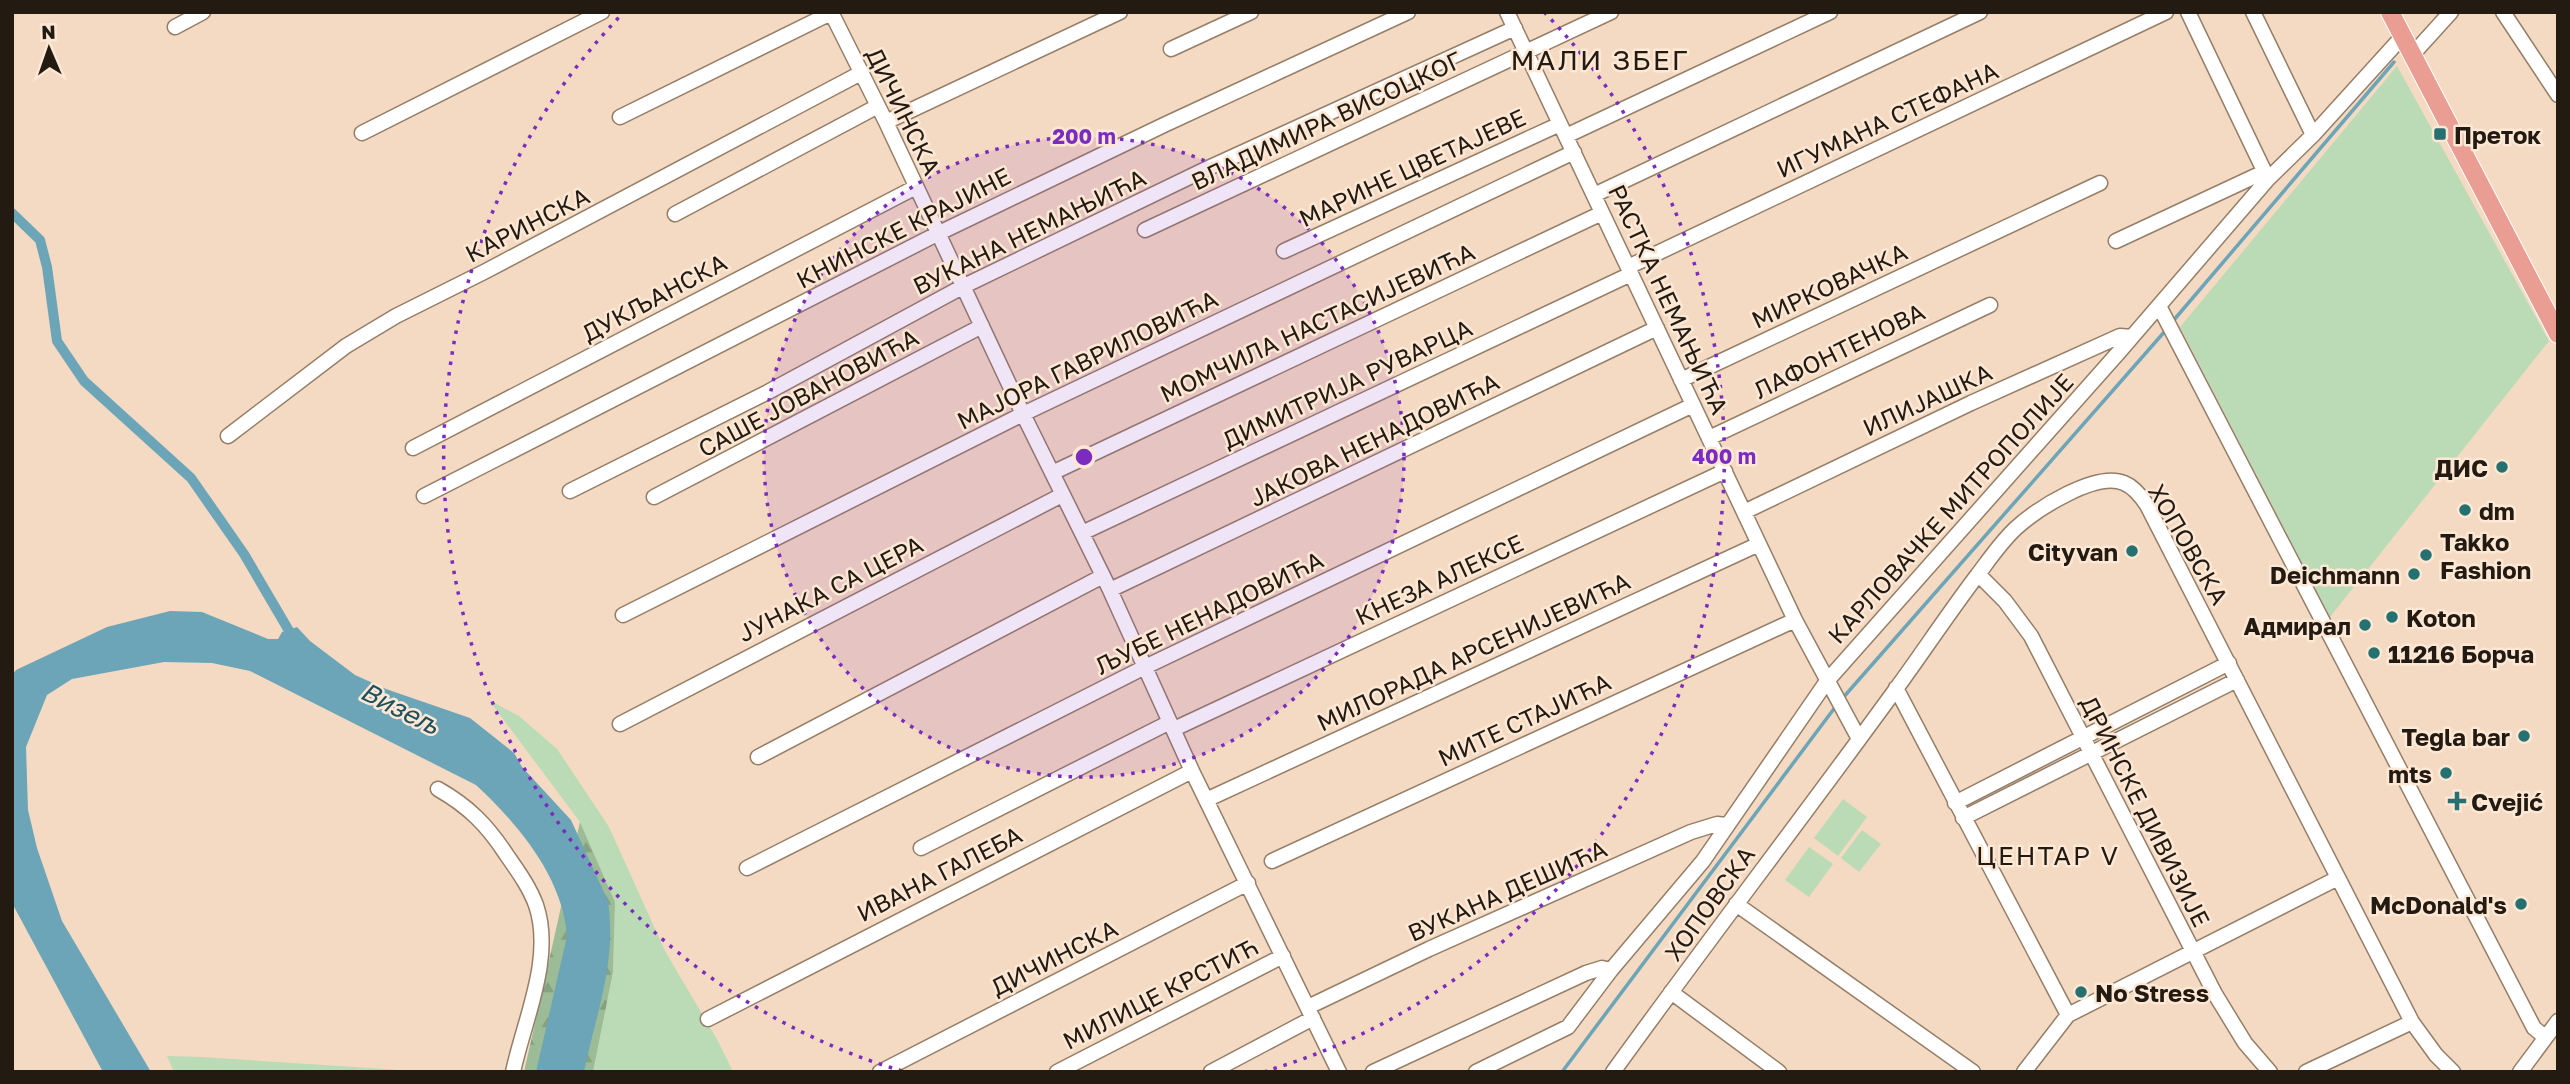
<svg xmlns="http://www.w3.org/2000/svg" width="2570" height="1084" viewBox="0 0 2570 1084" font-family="'Golos Text',sans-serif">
	<defs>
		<pattern id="forest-firs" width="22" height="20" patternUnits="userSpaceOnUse" patternTransform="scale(1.75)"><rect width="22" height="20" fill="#9bbc96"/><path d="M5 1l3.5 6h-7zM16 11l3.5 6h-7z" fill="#85a180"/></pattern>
	</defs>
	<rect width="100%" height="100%" fill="#f4dac2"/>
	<path fill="#badbb5" d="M2397 66 2549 341 2330 617 2180 327Z
		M489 700 519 716 557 749 609 827 665 951 718 1041 733 1072H593L613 972 615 902 580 822Z
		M1843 799 1867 817 1838 856 1814 838Z
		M1862 830 1881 844 1859 872 1841 858Z
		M1809 847 1833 864 1809 897 1785 880Z
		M167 1056 201 1057 432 1072H174Z"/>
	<path fill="url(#forest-firs)" d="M580 822 615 902 613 972 593 1072H524Z"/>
	<path fill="#6ca5b7" d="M170 611 202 612 268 639H278L282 632 297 627 310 641 355 675 386 689 470 718 514 753 522 767 571 820 608 901C617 963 596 1013 584 1072H536L567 936C563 877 517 823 476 785L250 671 212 663 164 662 72 679 47 695 26 747 28 810 37 848 62 921 151 1072H103L12 903V675L16 670 107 627Z"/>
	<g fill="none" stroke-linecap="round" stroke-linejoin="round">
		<path stroke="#6ca5b7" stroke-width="3.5" d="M2173 321 2394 62
			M1841 700 2166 330
			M1562 1072 1836 706"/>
		<path stroke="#6ca5b7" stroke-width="10" d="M12 213 40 240 47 267 57 341 84 381 191 478 244 554 295 641"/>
		<g stroke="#957e67" stroke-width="17">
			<path id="minor" d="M831 12 886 122 1023 414 1110 590 1192 771 1339 1072
				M1507 12 1795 620 1859 739
				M2188 12 2268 179
				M2253 12 2313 135
				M2503 12 2558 95
				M175 27 203 12
				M1171 49 1251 12
				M2412 55 2451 12
				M620 117 831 13
				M886 122 1120 12
				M362 133 602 12
				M1566 136 1830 12
				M1594 195 1980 12
				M675 214 878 106
				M1145 230 1611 12
				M2116 241 2264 172
				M1284 251 1560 124
				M1628 267 2166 12
				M2159 306 2534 1028 2545 1037
				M1681 380 2100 183
				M228 436 346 346 396 316 484 272 861 73
				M1709 438 1990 305
				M413 448 916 187
				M1052 473 1602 213
				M570 491 768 392 964 286 1204 170 1515 28
				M424 496 937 234 1166 124 1408 12
				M654 497 982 326
				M1744 512 1971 403 2120 336 2132 337
				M1082 533 1631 274
				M1978 574 2005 601 2031 636 2215 994 2245 1043 2270 1072
				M1110 590 1657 328
				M623 615 1023 414 1574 152
				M1896 688 2068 1015
				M620 724 1062 495
				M1174 729 1725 471
				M758 757 1103 576
				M438 789C468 806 487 825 506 854 517 870 529 886 536 905 554 958 524 1020 513 1072
				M1206 800 1759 544
				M1955 803 2229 663
				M1963 818 2237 680
				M921 848 1170 722
				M1272 861 1795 620
				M747 868 1145 667 1693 405
				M1736 904 1973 1072
				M1671 992 1779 1072
				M1308 1007 1429 949 1691 832 1717 824 1726 825
				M708 1019 1192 771
				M880 1072 1248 883
				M1057 1072 1283 956
				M1211 1072 1313 1018
				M1373 1072 1586 973 1602 968 1611 970
				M1476 1072 1568 1027 1611 970 1703 861 1827 681 2119 352 2268 179 2313 135 2402 37
				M1613 1072C1706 943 1803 817 1896 689 1923 652 1948 614 1976 577 1989 560 2000 543 2016 528 2037 509 2096 471 2124 483 2134 487 2141 496 2147 505L2412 1022 2436 1055 2453 1072
				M2024 1072 2068 1015 2338 878
				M2306 1072 2412 1022
				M2520 1072 2558 1021"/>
		</g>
		<g stroke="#fff" stroke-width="20">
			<path id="major" d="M2390 12 2558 334"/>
		</g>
		<use href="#minor" stroke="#fff" stroke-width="14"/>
		<use href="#major" stroke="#e99d93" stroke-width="18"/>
	</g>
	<circle cx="1084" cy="457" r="320" fill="#7b2cbf" fill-opacity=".12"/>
	<g fill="none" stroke="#7b2cbf" stroke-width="3.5" stroke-dasharray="3.5 7">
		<circle cx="1084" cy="457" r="320"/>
		<path d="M902 1071A640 640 0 0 1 624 12M1544 12A640 640 0 0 1 1266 1071"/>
	</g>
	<g fill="#257070" stroke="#fde8d5" stroke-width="2.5">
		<rect x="2433" y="127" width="14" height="14" rx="3.5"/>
		<circle cx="2502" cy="467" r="7"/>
		<circle cx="2465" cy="510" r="7"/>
		<circle cx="2132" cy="551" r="7"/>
		<circle cx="2426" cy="555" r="7"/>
		<circle cx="2414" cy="574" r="7"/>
		<circle cx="2392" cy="617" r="7"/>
		<circle cx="2365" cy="625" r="7"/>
		<circle cx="2374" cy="653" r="7"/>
		<circle cx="2524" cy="736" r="7"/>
		<circle cx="2446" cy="773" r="7"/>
		<path d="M2453.5 790.5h7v7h7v7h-7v7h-7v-7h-7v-7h7z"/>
		<circle cx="2521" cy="904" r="7"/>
		<circle cx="2081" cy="992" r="7"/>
	</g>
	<g text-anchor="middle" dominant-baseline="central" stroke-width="5" stroke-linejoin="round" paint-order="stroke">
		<g font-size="24" fill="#231a12" stroke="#fde8d5">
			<text transform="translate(904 111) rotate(64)">ДИЧИНСКА</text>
			<text transform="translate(1887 119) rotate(-25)">ИГУМАНА СТЕФАНА</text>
			<text transform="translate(1326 120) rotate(-25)">ВЛАДИМИРА ВИСОЦКОГ</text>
			<text transform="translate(1412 167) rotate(-25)">МАРИНЕ ЦВЕТАЈЕВЕ</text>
			<text transform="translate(527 224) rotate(-27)">КАРИНСКА</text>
			<text transform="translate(903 227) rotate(-27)">КНИНСКЕ КРАЈИНЕ</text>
			<text transform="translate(1029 231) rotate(-26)">ВУКАНА НЕМАЊИЋА</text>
			<text transform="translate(1829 285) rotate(-25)">МИРКОВАЧКА</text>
			<text transform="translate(654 297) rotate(-28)">ДУКЉАНСКА</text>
			<text transform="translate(1669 299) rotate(65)">РАСТКА НЕМАЊИЋА</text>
			<text transform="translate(1317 322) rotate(-25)">МОМЧИЛА НАСТАСИЈЕВИЋА</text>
			<text transform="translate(1839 350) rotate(-26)">ЛАФОНТЕНОВА</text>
			<text transform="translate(1087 359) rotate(-26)">МАЈОРА ГАВРИЛОВИЋА</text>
			<text transform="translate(1347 383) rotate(-25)">ДИМИТРИЈА РУВАРЦА</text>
			<text transform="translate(808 392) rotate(-28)">САШЕ ЈОВАНОВИЋА</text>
			<text transform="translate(1927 399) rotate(-25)">ИЛИЈАШКА</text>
			<text transform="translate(1374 439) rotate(-26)">ЈАКОВА НЕНАДОВИЋА</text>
			<text transform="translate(1950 508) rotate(-48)">КАРЛОВАЧКЕ МИТРОПОЛИЈЕ</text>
			<text transform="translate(2189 544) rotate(60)">ХОПОВСКА</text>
			<text transform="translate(1439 579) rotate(-25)">КНЕЗА АЛЕКСЕ</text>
			<text transform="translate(830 588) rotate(-27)">ЈУНАКА СА ЦЕРА</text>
			<text transform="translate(1209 612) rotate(-26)">ЉУБЕ НЕНАДОВИЋА</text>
			<text transform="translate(1473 651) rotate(-25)">МИЛОРАДА АРСЕНИЈЕВИЋА</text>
			<text transform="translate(1524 719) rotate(-25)">МИТЕ СТАЈИЋА</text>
			<text transform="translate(2146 811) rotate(63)">ДРИНСКЕ ДИВИЗИЈЕ</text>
			<text transform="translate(939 873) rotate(-27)">ИВАНА ГАЛЕБА</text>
			<text transform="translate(1507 890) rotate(-24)">ВУКАНА ДЕШИЋА</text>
			<text transform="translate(1709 903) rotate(-54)">ХОПОВСКА</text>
			<text transform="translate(1054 957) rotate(-27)">ДИЧИНСКА</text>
			<text transform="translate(1160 993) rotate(-27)">МИЛИЦЕ КРСТИЋ</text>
		</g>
		<g font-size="24" font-weight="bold" fill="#231a12" stroke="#fde8d5" text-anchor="start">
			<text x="2454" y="134">Преток</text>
			<text x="2488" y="467" text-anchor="end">ДИС</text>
			<text x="2479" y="510">dm</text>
			<text x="2440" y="541">Takko<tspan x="2440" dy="28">Fashion</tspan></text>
			<text x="2118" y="551" text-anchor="end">Cityvan</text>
			<text x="2400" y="574" text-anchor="end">Deichmann</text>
			<text x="2406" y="617">Koton</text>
			<text x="2351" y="625" text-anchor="end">Адмирал</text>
			<text x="2388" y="653">11216 Борча</text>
			<text x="2510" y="736" text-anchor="end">Tegla bar</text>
			<text x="2432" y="773" text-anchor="end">mts</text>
			<text x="2471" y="801">Cvejić</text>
			<text x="2507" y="904" text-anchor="end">McDonald's</text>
			<text x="2095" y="992">No Stress</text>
		</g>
		<g font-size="26" font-style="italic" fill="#1f505e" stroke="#fde8d5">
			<text transform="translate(400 708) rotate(27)">Визељ</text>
		</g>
		<g font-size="26" letter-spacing="2" fill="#231a12" stroke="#fde8d5">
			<text x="2048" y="855">ЦЕНТАР V</text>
		</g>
		<g font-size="28" letter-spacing="2" fill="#231a12" stroke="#fde8d5">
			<text x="1600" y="59">МАЛИ ЗБЕГ</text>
		</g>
	</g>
	<circle cx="1084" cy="457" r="10" fill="#7b2cbf" stroke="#fde8d5" stroke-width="3.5"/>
	<g font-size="21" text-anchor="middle" font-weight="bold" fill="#7b2cbf" stroke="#fde8d5" stroke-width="5" stroke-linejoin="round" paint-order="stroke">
		<text x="1084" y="144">200 m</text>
		<text x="1724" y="464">400 m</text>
	</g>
	<rect width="2570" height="1084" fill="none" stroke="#231a12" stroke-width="28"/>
	<g transform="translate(49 49) rotate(358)" stroke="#fde8d5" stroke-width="5" paint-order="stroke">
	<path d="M0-5L12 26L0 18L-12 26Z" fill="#231a12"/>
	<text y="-10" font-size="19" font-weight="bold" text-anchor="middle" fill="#231a12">N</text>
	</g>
</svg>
